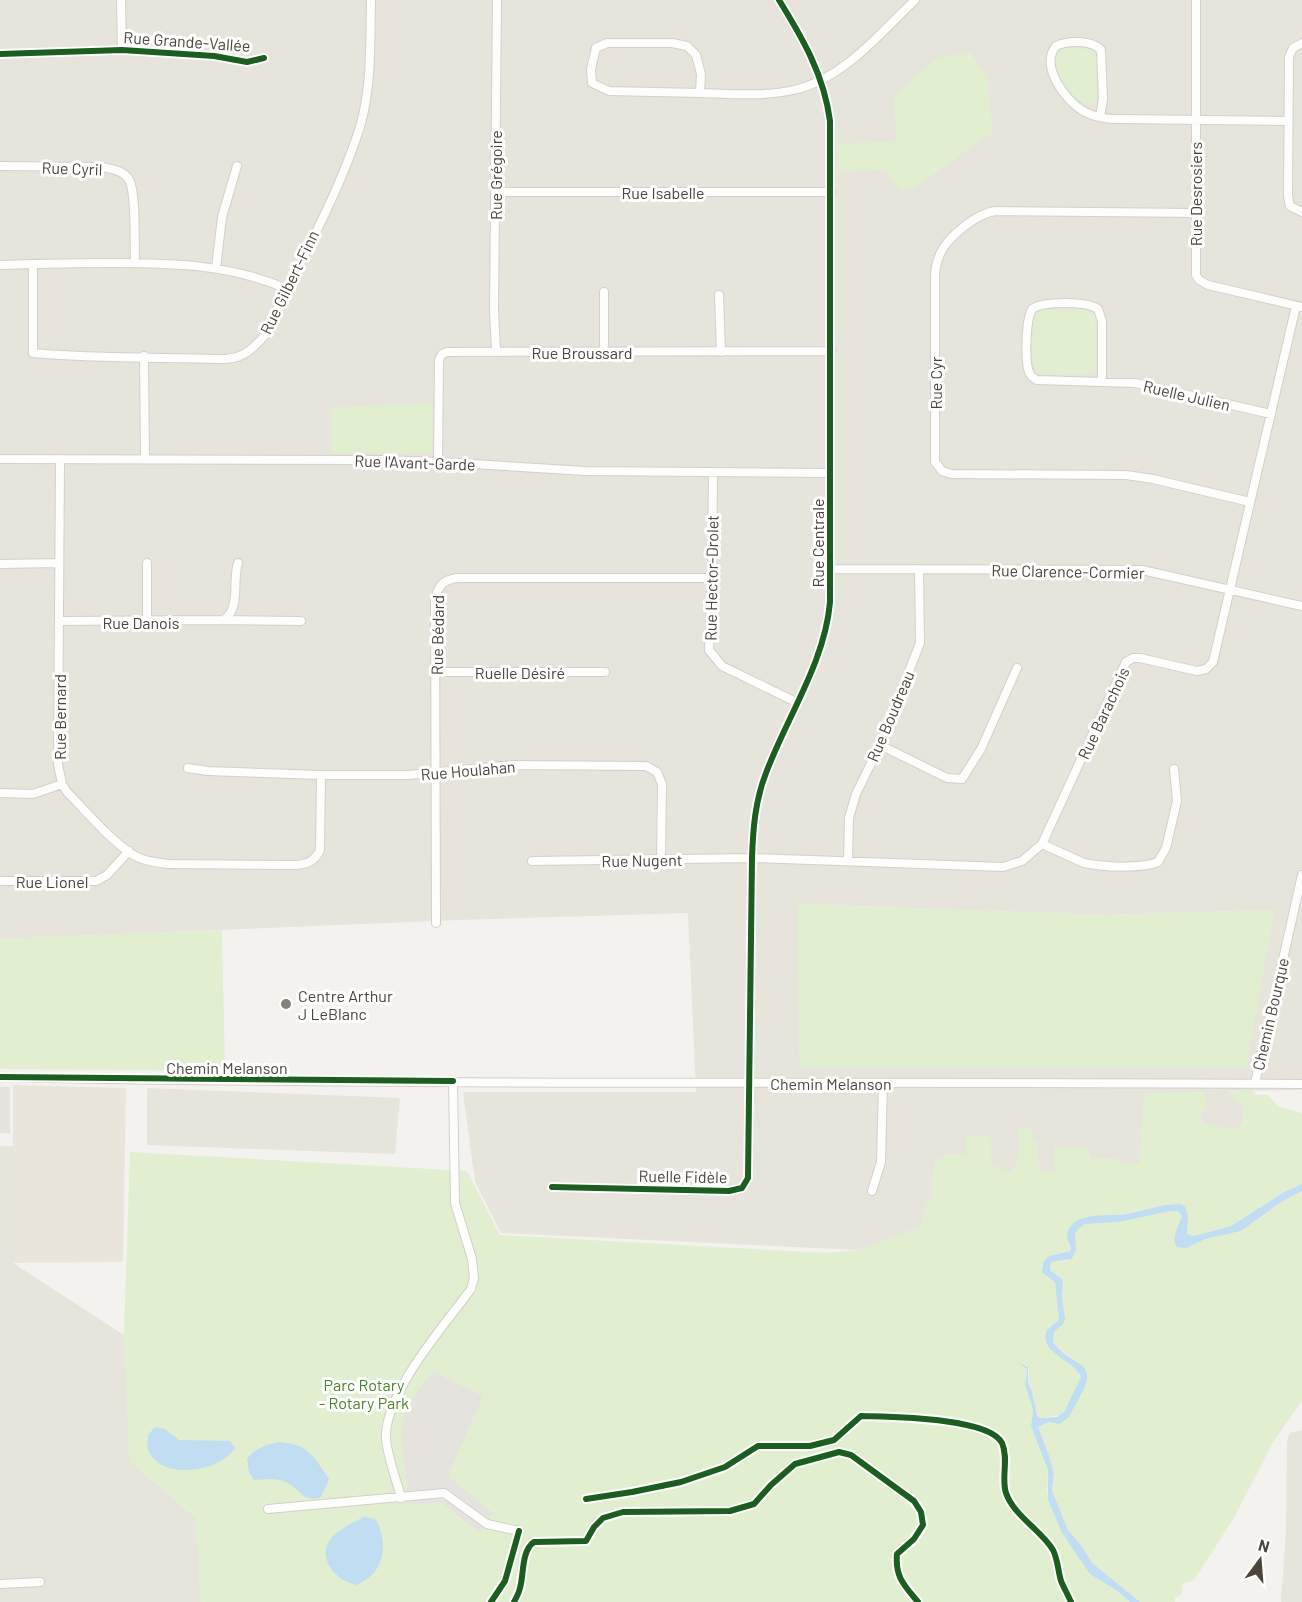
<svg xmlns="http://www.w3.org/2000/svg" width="1302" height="1602" viewBox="0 0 1302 1602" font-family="Barlow,sans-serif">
	<rect width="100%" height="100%" fill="#f4f2ee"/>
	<path fill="#e7e4dc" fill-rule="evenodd" d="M0 0H1302V1090L1229 1091 1244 1107 1243 1123 1237 1129 1205 1125 1200 1120 1202 1113 1147 1093 1143 1100 1140 1164H1122L1120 1160 1089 1158V1147H1054V1169L1048 1172 1039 1171 1037 1144 1020 1128 1018 1160 1012 1173 966 1156 946 1154 944 1160 934 1159 933 1199 929 1200 920 1227 858 1250 501 1233 475 1182 463 1092H696L688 913 458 920 0 939ZM798 904 1104 915 1274 910 954 1068H800Z
		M147 1088 400 1098 395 1154 147 1145Z
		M0 1146H13V1263L124 1335 130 1461 196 1518 201 1602H0Z
		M1302 1430V1602H1281L1286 1530 1287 1441 1290 1433Z"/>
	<path fill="#eae5da" d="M13 1085 126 1088 123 1262 13 1263Z"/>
	<path fill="#e1eecf" d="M1065 48 1088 49 1096 55 1097 98 1092 106C1076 107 1038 58 1065 48Z
		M970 52 987 78 993 132 914 188 902 192 884 170 839 172 837 144 896 141 894 96 936 58Z
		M1042 310H1086L1095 315 1096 369 1093 374 1044 375 1036 372C1031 362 1031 324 1036 314Z
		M433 403 432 453H332V407Z
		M797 904 1104 915 1275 910 1246 1068H800Z
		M222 930 225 1071 0 1069V939Z
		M1249 1090 1254 1092 1255 1095H1268L1278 1106 1302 1113V1184L1284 1192 1231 1226 1194 1236 1187 1234 1188 1217 1176 1204 1111 1216H1093L1071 1226C1067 1234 1066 1239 1071 1247L1069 1251 1052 1255 1042 1266 1044 1273 1055 1282 1059 1320 1045 1333 1047 1347 1074 1367 1081 1377 1072 1400 1061 1415 1042 1418 1037 1416 1032 1391 1028 1383 1029 1370 1027 1365 1021 1362 1027 1369 1025 1385 1033 1410 1031 1426 1048 1470 1047 1492 1053 1511 1064 1537 1076 1551 1087 1570 1116 1590 1129 1602H201L196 1518 130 1461 124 1335 130 1152 467 1171 500 1235 825 1253 858 1250 920 1227 929 1200 933 1199 934 1159 944 1160 945 1154 965 1156 966 1136 991 1137V1165L1012 1173 1018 1160 1019 1128 1032 1129 1033 1141 1037 1143 1039 1171 1048 1172 1054 1169V1147H1089L1090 1158 1120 1160 1122 1164 1140 1163 1143 1100 1147 1093 1204 1091 1207 1103 1200 1118 1202 1124 1237 1129 1243 1123C1247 1108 1241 1103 1229 1096L1228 1092Z
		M1302 1191V1400L1272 1444 1235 1516 1198 1574 1192 1581 1183 1584 1182 1594 1175 1598V1602H1140L1089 1561 1081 1545 1068 1530 1059 1511 1052 1491 1054 1477 1049 1455 1038 1427 1049 1422H1064L1082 1394 1087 1376C1083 1358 1063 1356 1053 1342L1054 1332C1068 1318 1062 1312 1062 1295 1062 1290 1063 1285 1063 1280L1050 1270V1265L1052 1262C1060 1261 1069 1263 1074 1256L1075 1235 1078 1229 1085 1224 1119 1222 1171 1211H1177L1182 1216 1179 1228 1176 1232 1187 1248 1205 1239 1241 1231 1278 1204Z"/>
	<path fill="#e6e3df" d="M0 1087H10V1134L0 1133Z
		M433 1372 483 1396 448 1476 493 1513 479 1532 442 1503 405 1505 407 1486 401 1439 405 1407Z"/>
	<path fill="#c0ddf1" d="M1302 1184V1191L1278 1204 1241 1231 1205 1239 1187 1248 1177 1247C1170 1238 1179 1227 1182 1216L1177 1211H1171L1119 1222 1085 1224 1078 1229 1075 1235 1076 1249 1072 1259 1052 1262 1050 1265V1270L1063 1280 1062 1297 1065 1319 1063 1324 1054 1332 1053 1342C1071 1368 1104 1358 1077 1402 1072 1411 1069 1420 1059 1424L1049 1422 1038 1427 1049 1455 1054 1474 1052 1491 1068 1530 1081 1545 1092 1563 1140 1602H1130L1116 1590 1090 1574 1062 1533 1048 1500V1470L1031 1426 1033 1410 1025 1385 1027 1369 1019 1362 1028 1367V1383L1032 1391 1037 1416 1040 1418 1057 1417 1064 1412 1081 1377C1074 1359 1037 1353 1047 1330L1059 1320 1055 1282 1042 1272 1043 1263 1049 1256 1070 1251 1071 1247C1067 1240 1066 1236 1069 1229 1078 1211 1108 1217 1125 1214 1143 1211 1162 1204 1180 1204L1185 1206 1188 1217 1187 1234 1194 1236 1231 1226 1284 1192Z
		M155 1427 165 1429 179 1440 230 1441 235 1448C219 1473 159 1481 148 1449 147 1446 148 1439 148 1435Z
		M279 1442C309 1444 313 1456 329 1479L321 1497C301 1504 300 1486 283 1481 274 1478 263 1480 254 1480L249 1472 247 1459C256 1448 265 1445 279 1442Z
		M364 1517 375 1519C385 1534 386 1555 376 1570 372 1577 363 1581 357 1585 336 1581 315 1558 332 1537 339 1529 354 1522 364 1517Z"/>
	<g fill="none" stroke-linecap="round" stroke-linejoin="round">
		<g stroke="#d2d0cb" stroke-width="10">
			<path id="minor" d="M121 0 122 50
				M1196 0V275L1199 280 1208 285 1302 307
				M1302 43 1293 48 1289 57 1288 196 1290 206 1302 212
				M0 54 122 50 214 56 247 62 264 58
				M700 93 701 74 696 55 687 46 672 43H607L596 48 591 69 592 83 609 91 700 93C731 94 767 97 798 89 845 77 881 32 915 0
				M1100 117 1103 99 1101 50C1092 40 1068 40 1056 46 1039 66 1066 102 1085 112 1095 117 1106 119 1117 119L1288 121
				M0 166 102 167C111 169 122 170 128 178 137 189 134 246 135 263
				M495 192H831
				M1195 213 995 211C983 213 975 218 966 225 947 240 937 251 935 275V462L942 471 951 474 1126 475 1153 479 1250 502
				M33 264V353C97 359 161 357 225 359 244 358 253 349 265 335 296 269 338 197 360 127 372 86 370 42 371 0
				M0 265C37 264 74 263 111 263 172 263 230 264 287 289
				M216 268 222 217 237 166
				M604 292V352
				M719 295 721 352
				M496 350 494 311 497 0
				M144 356 145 459
				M1102 381V321L1098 309C1086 301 1043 301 1032 309 1026 319 1024 364 1030 374 1032 378 1034 378 1037 380L1135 383 1271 414
				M0 459 382 460 441 462 585 471 830 473
				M60 459 58 764 62 784 67 792C87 812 109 839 132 854 142 861 155 862 168 864L296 865C308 864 315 861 320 850L321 775
				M438 462 439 360 442 354 447 352 831 351
				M713 473 712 578 709 650 722 666 798 703
				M0 564 58 563
				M831 569 1142 570 1302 606
				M224 620 301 621
				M59 621 224 620C241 607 232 582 238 563
				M147 622V563
				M436 672H605
				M880 745 947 778 962 779 981 749 1017 668
				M188 768 208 771 321 775H408L514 765 646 766 657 772 662 784 661 859
				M0 793 33 794 62 784
				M1042 844 1084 863C1104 867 1140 869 1158 862L1166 848 1177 801 1174 769
				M532 861 752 858 1003 867 1022 861 1042 844 1126 662 1133 658H1140L1197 671 1206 669 1213 662 1296 306
				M848 861 849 818 856 794 880 745 920 643 919 569
				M0 881H96L107 875 129 851
				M436 923 435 599C439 585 442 581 456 578H712
				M0 1077C434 1086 868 1081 1302 1084
				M1255 1083 1302 875
				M552 1187 729 1191 742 1188 748 1178 752 858C753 829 755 801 766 773 787 717 825 662 830 602V121C824 75 803 39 779 0
				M872 1191 881 1162 883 1083
				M401 1498C397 1481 385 1450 386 1435 387 1390 444 1326 471 1289L474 1278 472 1259 455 1203 453 1081
				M268 1509 444 1493 487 1524 519 1531
				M0 1584 40 1582"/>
		</g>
		<use href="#minor" stroke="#fdfdfc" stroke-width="8"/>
		<g stroke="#fff" stroke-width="10">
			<path id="cycleway" d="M0 54 122 50 214 56 247 62 264 58
				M0 1077 453 1081
				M552 1187 729 1191 742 1188 748 1178 752 858C753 829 755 801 766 773 787 717 825 662 830 602V121C824 75 803 39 779 0
				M586 1499 632 1492 681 1482 725 1467 758 1446H810L834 1440 861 1416C888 1417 989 1417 1002 1443 1009 1459 1001 1478 1006 1493 1014 1516 1041 1530 1053 1550 1058 1560 1058 1571 1061 1581 1064 1588 1068 1595 1071 1602
				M491 1602 505 1581 519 1531
				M514 1602C516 1598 519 1593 520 1588 524 1575 521 1551 534 1542L586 1541 594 1527 603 1518 623 1512 730 1511 754 1504 771 1485 795 1464 839 1452 851 1455 914 1501 921 1512 923 1525 914 1539 897 1554C895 1577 904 1585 918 1602"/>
		</g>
		<use href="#cycleway" stroke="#1b5e20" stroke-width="6"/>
	</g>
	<circle fill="#868178" stroke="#fff" stroke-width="2" cx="286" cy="1004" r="6"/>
	<g text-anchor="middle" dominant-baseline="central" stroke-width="6" stroke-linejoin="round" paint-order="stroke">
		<g font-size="16" fill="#4b4439" stroke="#fff">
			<text transform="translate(187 41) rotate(4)">Rue Grande-Vallée</text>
			<text transform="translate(72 168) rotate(2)">Rue Cyril</text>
			<text transform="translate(495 175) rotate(-90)">Rue Grégoire</text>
			<text x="663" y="192">Rue Isabelle</text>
			<text transform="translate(1195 194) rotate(-90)">Rue Desrosiers</text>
			<text transform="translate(289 282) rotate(-64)">Rue Gilbert-Finn</text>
			<text x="582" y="352">Rue Broussard</text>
			<text transform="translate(935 383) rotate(-90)">Rue Cyr</text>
			<text transform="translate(1187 395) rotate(13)">Ruelle Julien</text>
			<text transform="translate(415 462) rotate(2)">Rue l'Avant-Garde</text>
			<text transform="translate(817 543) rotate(-90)">Rue Centrale</text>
			<text transform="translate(1068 571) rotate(1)">Rue Clarence-Cormier</text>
			<text transform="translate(711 578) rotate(-89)">Rue Hector-Drolet</text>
			<text x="141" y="622">Rue Danois</text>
			<text transform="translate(437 635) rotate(-89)">Rue Bédard</text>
			<text x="520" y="672">Ruelle Désiré</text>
			<text transform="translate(1103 713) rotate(-65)">Rue Barachois</text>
			<text transform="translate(890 716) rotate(-67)">Rue Boudreau</text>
			<text transform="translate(59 717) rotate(-90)">Rue Bernard</text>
			<text transform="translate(468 770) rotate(-5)">Rue Houlahan</text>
			<text transform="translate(642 860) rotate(-1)">Rue Nugent</text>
			<text x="52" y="881">Rue Lionel</text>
			<text transform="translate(1270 1014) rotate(-77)">Chemin Bourque</text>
			<text x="227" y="1067">Chemin Melanson</text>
			<text x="831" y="1083">Chemin Melanson</text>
			<text transform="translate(683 1176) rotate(1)">Ruelle Fidèle</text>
		</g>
		<g font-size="16" fill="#4b4439" stroke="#fff" text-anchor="start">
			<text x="298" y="995">Centre Arthur<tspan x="298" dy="18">J LeBlanc</tspan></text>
		</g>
		<g font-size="16" fill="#4a7f2a" stroke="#fff">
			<text x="364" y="1384">Parc Rotary<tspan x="364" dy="18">- Rotary Park</tspan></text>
		</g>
	</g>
	<g transform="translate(1260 1560) rotate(16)" stroke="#ffffff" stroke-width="4.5" paint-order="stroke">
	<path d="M0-4.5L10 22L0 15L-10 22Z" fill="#4b4439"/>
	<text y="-9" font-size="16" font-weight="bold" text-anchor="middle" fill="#4b4439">N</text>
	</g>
</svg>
